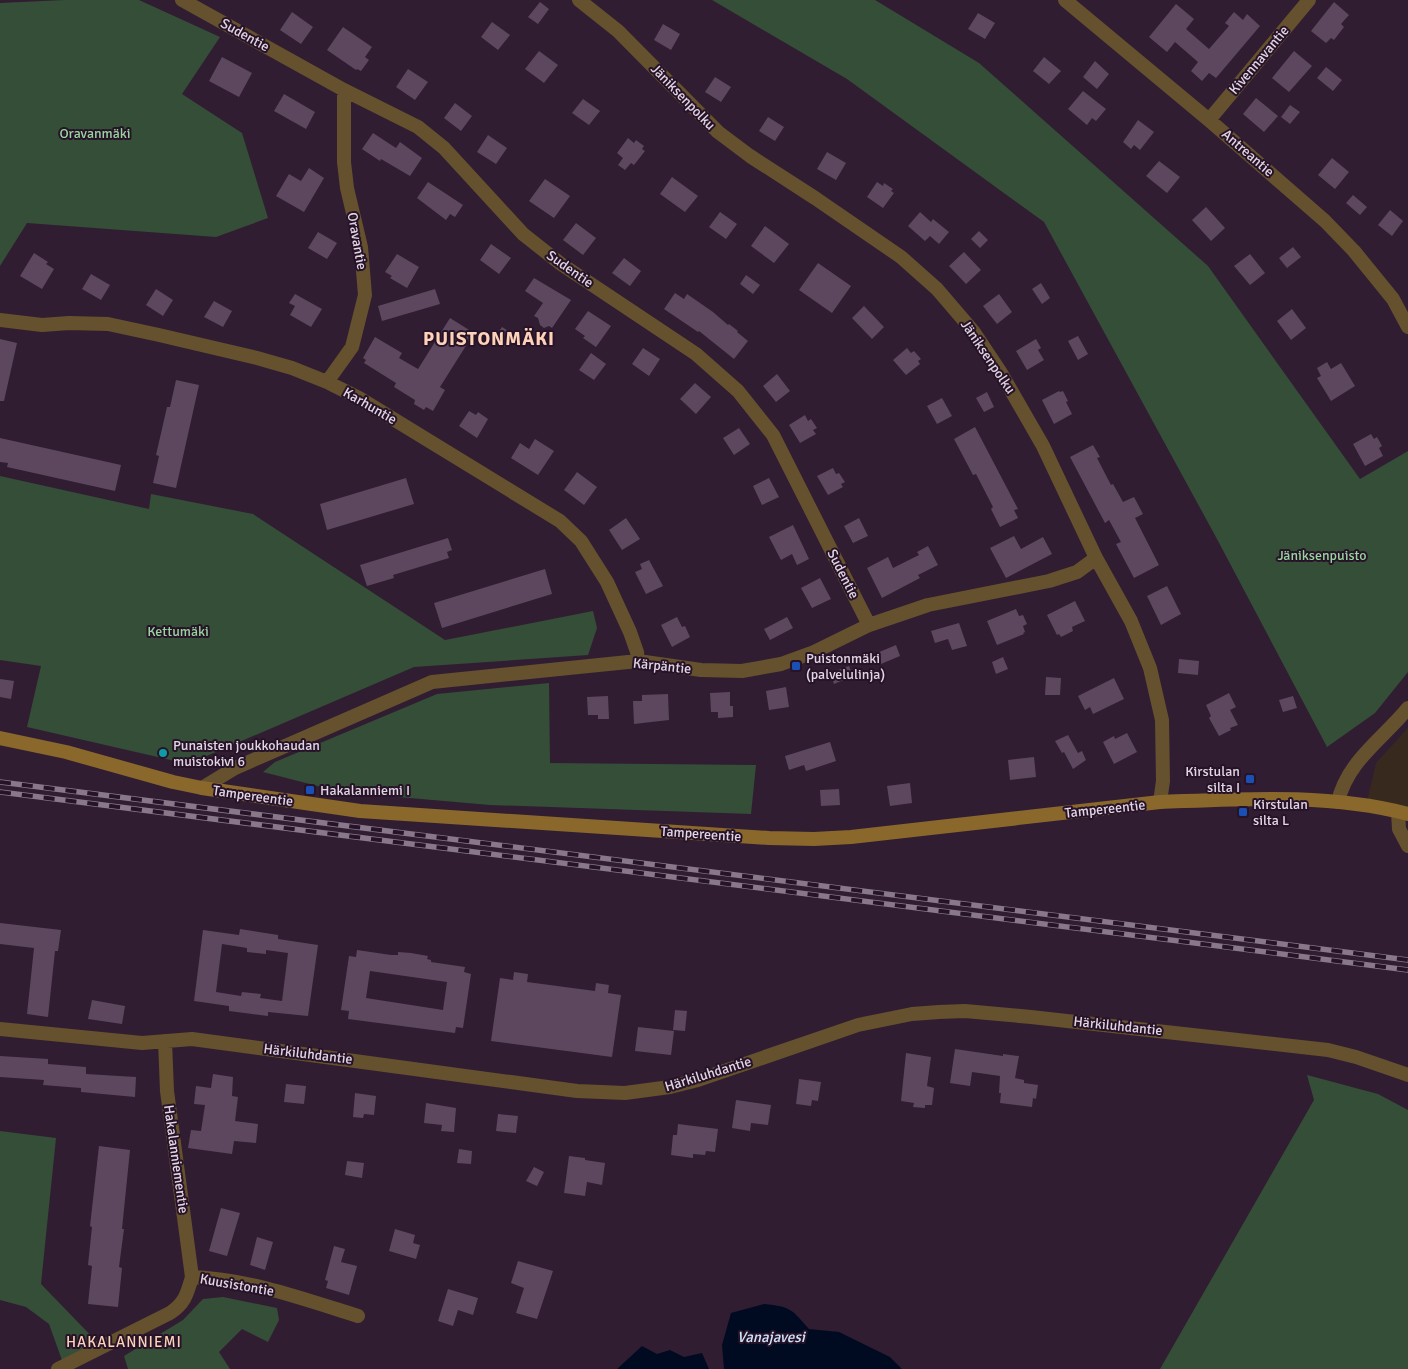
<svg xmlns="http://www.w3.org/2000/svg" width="1408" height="1369" viewBox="0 0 1408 1369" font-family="Signika,sans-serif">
	<rect width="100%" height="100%" fill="#301d32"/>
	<path fill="#38291e" d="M1408 728V811L1367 802 1376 763Z"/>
	<path fill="#354e37" d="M64 0H139L220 37 182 94 242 133 268 218 216 237 27 223 0 266V3Z
		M712 0H875L979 63 1208 266 1360 479 1408 451V672L1375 713 1327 747 1217 539 1044 222 847 79Z
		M0 476 149 509 151 494 253 514 445 640 593 611 597 628 588 655 414 667 188 764 27 727 41 666 0 660Z
		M549 683 550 763 756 765 751 814 490 805 341 792 263 772 275 762 437 694Z
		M1307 1075 1378 1094 1408 1110V1369H1160L1314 1100Z
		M0 1131 56 1138 41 1284 100 1345 63 1363 49 1324 26 1307 0 1300Z
		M223 1297 277 1308 279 1320 268 1342 242 1329 219 1352 230 1369H128L124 1356 183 1320 203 1299Z"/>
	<path fill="#000b21" d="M764 1304C792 1307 791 1309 809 1329L839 1332 890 1357 902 1369H724L722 1345 731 1313Z
		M642 1346 657 1354 670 1350 684 1357 702 1353 709 1369H617Z"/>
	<path fill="#5c475f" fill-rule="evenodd" d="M540 2 549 9 538 24 528 17Z
		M1334 2 1349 15 1341 24 1344 27 1334 40 1331 38 1326 43 1311 31Z
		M1176 4 1194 19 1186 29 1209 49 1229 26 1225 23 1234 12 1243 20 1247 14 1260 26 1216 78 1209 73 1202 81 1191 71 1198 62 1175 42 1167 52 1149 37Z
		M292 12 313 27 301 44 280 30Z
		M978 13 995 23 985 39 968 29Z
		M492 22 510 35 498 50 481 37Z
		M663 24 680 34 671 50 654 40Z
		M343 27 372 47 365 57 369 60 361 71 357 69 356 70 327 50Z
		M539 51 558 65 544 83 525 69Z
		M1294 51 1312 66 1289 92 1272 78Z
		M222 57 252 73 239 97 209 81Z
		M1044 57 1061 71 1049 84 1033 71Z
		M1095 61 1109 74 1097 89 1083 77Z
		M1326 67 1342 80 1333 91 1317 78Z
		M408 69 428 82 415 100 396 87Z
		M715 77 731 87 721 102 705 92Z
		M1083 91 1106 109 1096 121 1092 118 1087 125 1068 109Z
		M284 94 315 112 306 129 274 111Z
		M1256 98 1278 116 1264 132 1243 114Z
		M583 99 600 111 589 125 572 113Z
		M455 103 472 116 461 131 444 118Z
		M1290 105 1300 112 1290 124 1281 117Z
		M768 117 784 127 775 141 759 131Z
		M1138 120 1154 132 1140 150 1134 145 1131 149 1123 142Z
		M373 133 396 148 400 142 422 158 410 176 381 159 380 161 362 149Z
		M488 135 507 148 496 164 477 152Z
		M628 138 634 143 636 140 644 146 642 149 645 151 634 165 631 163 625 170 618 165 623 158 617 153Z
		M827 152 846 163 836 180 817 169Z
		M1332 158 1349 172 1335 189 1318 175Z
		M1159 161 1180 177 1167 193 1146 176Z
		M309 168 324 178 304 212 276 196 289 174 301 181Z
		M672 177 698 196 685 212 660 194Z
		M545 179 570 196 554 218 529 201Z
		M428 182 463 205 455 217 450 214 446 220 417 198Z
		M877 182 883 186 884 183 893 189 891 191 894 193 883 208 867 197Z
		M1353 195 1367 207 1360 215 1346 203Z
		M1206 207 1225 228 1211 241 1192 220Z
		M1390 210 1403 221 1392 236 1378 225Z
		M720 212 737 224 726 239 709 227Z
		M920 212 931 222 933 219 949 232 939 244 930 236 925 241 908 226Z
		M576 223 596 238 583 255 563 240Z
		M765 226 789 244 774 263 751 246Z
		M979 231 988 240 980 248 971 239Z
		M318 232 337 243 327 259 308 248Z
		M491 244 511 258 499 274 480 260Z
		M1293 247 1301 257 1287 268 1279 258Z
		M964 252 981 270 966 284 949 266Z
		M34 253 48 262 46 264 54 269 42 289 20 276Z
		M397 254 419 267 407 288 390 278 392 276 385 272Z
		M1250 254 1265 273 1250 285 1234 266Z
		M624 258 641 271 630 286 612 273Z
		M818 263 851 286 832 313 799 290Z
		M91 274 110 285 101 300 82 289Z
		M746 275 760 285 753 294 740 284Z
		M534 278 571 300 552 328 549 326 544 328 540 325 538 318 534 316 543 303 525 291Z
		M1041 283 1050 298 1042 304 1032 289Z
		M156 289 173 300 163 316 146 305Z
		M435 289 440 304 382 321 378 306Z
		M675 293 684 299 687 294 713 312 728 325 729 324 738 331 737 332 748 341 734 359 699 331 698 332 664 309Z
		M295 294 322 309 311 327 290 315 295 306 289 303Z
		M999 294 1012 312 997 324 983 306Z
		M214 301 232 311 223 327 204 317Z
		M864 306 884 327 872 339 852 318Z
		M1292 309 1306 328 1291 340 1277 321Z
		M588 311 611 326 596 347 583 338 585 336 575 329Z
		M450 318 474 333 440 387 445 390 433 411 426 407 424 410 414 404 415 400 394 387 396 383 364 363 366 360 363 358 375 337 402 353 399 358 418 369Z
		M502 327 513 334 505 347 494 339Z
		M1078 336 1088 354 1078 360 1068 341Z
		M0 339 17 343 4 401H0Z
		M1036 339 1041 348 1038 350 1044 360 1027 370 1016 351Z
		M643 348 660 359 649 376 632 364Z
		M907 348 911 353 914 351 921 359 918 361 920 364 906 375 893 360Z
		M591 353 606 364 594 380 579 370Z
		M1327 362 1331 369 1341 363 1355 386 1331 401 1317 378 1321 376 1317 368Z
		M777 374 790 391 776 402 763 386Z
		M176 380 199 385 176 488 153 483 159 456 156 455 167 407H170Z
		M695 383 711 397 696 414 680 399Z
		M1059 391 1060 392 1063 391 1068 401 1066 402 1072 414 1054 424 1042 400Z
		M987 392 994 407 984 412 976 398Z
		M942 398 952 416 937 424 927 406Z
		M469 411 476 415 478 412 488 419 477 438 459 426Z
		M805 415 808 421 811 419 817 428 813 430 816 434 800 443 789 425Z
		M975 427 1018 509 1014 510 1018 518 1000 527 991 509 993 507 976 474 973 475 954 439Z
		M739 428 750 444 734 455 723 438Z
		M1371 434 1374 439 1377 437 1382 446 1379 448 1383 456 1365 466 1353 444Z
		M0 438 121 465 115 491 7 467 8 463 0 462Z
		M535 439 554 451 538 475 511 458 520 443 529 449Z
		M1093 445 1100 457 1097 458 1111 485 1113 484 1123 502 1134 497 1143 514 1135 518 1159 565 1134 578 1116 544 1121 542 1109 520 1105 523 1070 457Z
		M833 468 836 474 839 473 845 482 841 484 843 487 828 495 817 476Z
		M577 472 597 487 584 505 564 490Z
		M406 478 414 504 327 530 320 504Z
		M769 478 779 497 762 505 753 486Z
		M626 518 640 539 622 550 609 530Z
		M859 518 868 536 853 543 844 526Z
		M793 525 809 559 797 565 792 554 781 560 769 537Z
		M1014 536 1021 549 1043 537 1052 554 1006 578 990 548Z
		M448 538 452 550 447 552 449 558 393 575 394 578 367 586 360 565Z
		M928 546 938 565 918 575 920 578 882 598 867 568 888 557 893 568 919 555 917 552Z
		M649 560 663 586 646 594 635 572 642 569 640 564Z
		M545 569 552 594 442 628 434 603Z
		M820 578 831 599 812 608 801 588Z
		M1167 586 1181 614 1161 625 1147 596Z
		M1075 601 1085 621 1072 627 1073 631 1061 637 1059 634 1057 635 1047 615Z
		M1016 609 1019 616 1023 615 1027 624 1023 626 1025 632 1023 633 1024 634 997 645 987 621Z
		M677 617 682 627 685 626 690 637 672 647 661 625Z
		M787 617 793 628 770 640 764 629Z
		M959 623 967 646 952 650 948 639 935 643 931 631Z
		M896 645 900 656 881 664 877 653Z
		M1003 657 1008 669 996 674 992 662Z
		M1179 659 1199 661 1198 675 1178 673Z
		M849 666 853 676 834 684 830 673Z
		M1046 677 1061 678 1060 695H1045Z
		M1114 678 1124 699 1093 714 1090 707 1085 710 1078 696Z
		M0 679 14 681 11 699 0 697Z
		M786 687 789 707 769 710 766 691Z
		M730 692V706H733V717L718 718V712H711L710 693Z
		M1229 693 1236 707 1230 710 1238 725 1230 728 1231 730 1219 736 1209 718 1211 716 1206 705Z
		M668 694 669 720 634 724 633 701H642V695Z
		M608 696 609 719H598V715H588L587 697Z
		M1293 696 1297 708 1283 712 1279 700Z
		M1127 733 1137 752 1114 764 1103 742 1114 736 1115 739Z
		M1068 735 1078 753 1082 751 1086 760 1073 769 1064 752 1062 753 1055 741Z
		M830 742 836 761 806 771 804 765 789 770 785 756Z
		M1034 757 1036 777 1010 780 1008 760Z
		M910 783 912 803 890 806 887 786Z
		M839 789 840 805 821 806 820 790Z
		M0 923 61 930 58 951H55L48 1017 27 1014 34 948 0 944Z
		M240 929 278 935V939L318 945 308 1016 268 1012V1016L229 1011V1006L194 1001 203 930 239 935ZM222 944 247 948V952L266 954V950L288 953 282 1001 260 998 261 994 242 992 241 996 216 992Z
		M357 950 391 955H398V952L411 953 428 956 427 959 431 960V962L465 967 464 972 471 974 463 1028 456 1027 455 1033 348 1019 349 1011 341 1010 349 956 356 957ZM370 971 447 982 443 1010 366 998Z
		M514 972 528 974 527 982 595 991 596 983 609 985 608 993 621 995 612 1057 491 1041 500 978 513 980Z
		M92 1000 125 1006 122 1024 88 1019Z
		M675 1010 687 1011 685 1031 673 1030Z
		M638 1027 674 1031 671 1055 635 1051Z
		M955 1049 1003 1056V1054L1019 1056 1015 1078 1024 1080V1083L1038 1085 1036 1099 1033 1098 1032 1107 1000 1103 1001 1093H999L1000 1076 972 1072 970 1086 950 1083Z
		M906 1053 931 1057 927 1086 934 1088 932 1105H925V1108L913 1107 914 1103 901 1101Z
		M0 1056 48 1059V1064L86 1067V1074L136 1077 135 1097 81 1092V1088L43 1085 44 1080 0 1077Z
		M213 1074 233 1077 232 1096 238 1097 235 1121 258 1124 256 1143 234 1141 232 1154 188 1148 191 1130 201 1131 205 1105 194 1104 196 1086 211 1088Z
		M799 1079 821 1082 818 1101 812 1100 811 1106 796 1104Z
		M286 1084 306 1086 304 1104 284 1102Z
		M355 1093 376 1096 374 1115 364 1114 363 1118 353 1117Z
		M736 1100 771 1105 768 1125 751 1123 750 1131 732 1128Z
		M426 1103 456 1108 454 1132 441 1131 442 1125 424 1123Z
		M498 1114 518 1116 516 1133 496 1131Z
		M678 1124 718 1129 715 1152 706 1151 705 1155 693 1154V1158L671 1155 673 1135H677Z
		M99 1146 130 1150 122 1229H124L119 1267 122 1268 118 1307 88 1304 92 1266 88 1265 92 1227 90 1226Z
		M459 1149 472 1151 471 1164 457 1163Z
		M569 1156 585 1158V1160L605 1163 602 1185 587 1182 585 1196 564 1193Z
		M347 1161 364 1163 362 1178 345 1175Z
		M534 1167 544 1172 537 1186 526 1181Z
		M221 1208 240 1213 227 1256 209 1251Z
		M395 1229 415 1235 413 1243 420 1245 416 1259 389 1251Z
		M257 1237 273 1242 265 1270 250 1265Z
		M334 1246 345 1249 341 1262 357 1266 349 1295 326 1288 328 1281 325 1280Z
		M518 1261 553 1271 537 1319 516 1313 524 1288 511 1283Z
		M448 1289 478 1298 473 1315 458 1310 453 1326 438 1321Z"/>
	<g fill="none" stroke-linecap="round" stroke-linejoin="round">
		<path stroke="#65512d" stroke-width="14" d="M182 0 344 90 418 127 444 148 523 234 561 264 696 354 738 391 773 435 869 625
			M579 0 618 31 718 132 750 156 815 198 901 257 937 289 973 331 1001 373 1043 446 1096 558 1131 621 1150 668 1162 720 1163 781 1160 802
			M1065 0 1209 120 1325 221 1354 251 1393 299 1408 327
			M1209 120 1309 0
			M0 320 42 325 69 323 108 324 159 335 257 358 292 368 327 382 359 398 560 521 581 541 607 582 630 632 637 652 638 661
			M327 382 352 347 365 295 361 247 347 188 344 162V90
			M202 788 235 768 432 682 638 661 701 670 742 671 781 664 814 652 869 625 928 605 1049 581 1077 572 1096 558
			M1338 802C1347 761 1383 739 1408 708
			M0 1029 142 1043 192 1039 577 1091 625 1093 670 1087 698 1080 858 1025 912 1014 939 1012 965 1011 1031 1017 1328 1050 1356 1057 1408 1075
			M192 1277C249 1279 304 1299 358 1316
			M58 1369 170 1313C185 1303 187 1294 192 1277L167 1091 165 1041"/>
		<path stroke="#65512d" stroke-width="14" d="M1398 812 1399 829 1408 846"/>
		<path stroke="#8a682c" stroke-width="14" d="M0 738 66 752 173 782 202 788 360 811 769 838 814 839 851 837 1160 802C1242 799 1328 793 1408 814"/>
		<g stroke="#88788a" stroke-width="5.5">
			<path id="rail" d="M0 782 1408 960
				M0 792 1408 970"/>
		</g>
		<use href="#rail" stroke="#261328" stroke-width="4" stroke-dasharray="11" stroke-linecap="butt"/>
	</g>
	<g fill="#1a4fb4" stroke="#261328" stroke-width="2">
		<rect x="791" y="661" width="10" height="10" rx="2.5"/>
		<rect x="1245" y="774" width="10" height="10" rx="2.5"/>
		<rect x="305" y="785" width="10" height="10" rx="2.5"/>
		<rect x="1238" y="807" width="10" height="10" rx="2.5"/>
	</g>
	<circle fill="#0f9aa8" stroke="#261328" stroke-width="2" cx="163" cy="753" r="5"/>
	<g text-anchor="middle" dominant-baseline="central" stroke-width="4" stroke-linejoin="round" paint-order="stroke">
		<g font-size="14" fill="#e2d5e4" stroke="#261328">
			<text transform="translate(245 35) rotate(29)">Sudentie</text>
			<text transform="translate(1259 60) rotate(-50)">Kivennavantie</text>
			<text transform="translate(683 97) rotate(46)">Jäniksenpolku</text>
			<text transform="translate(1248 153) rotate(41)">Antreantie</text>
			<text transform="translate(357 241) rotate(80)">Oravantie</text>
			<text transform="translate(570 269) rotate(35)">Sudentie</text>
			<text transform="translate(988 357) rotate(56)">Jäniksenpolku</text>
			<text transform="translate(370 406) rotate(30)">Karhuntie</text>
			<text transform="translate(843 574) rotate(63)">Sudentie</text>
			<text transform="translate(662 666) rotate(6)">Kärpäntie</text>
			<text transform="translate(253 796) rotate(8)">Tampereentie</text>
			<text transform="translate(1105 809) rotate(-6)">Tampereentie</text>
			<text transform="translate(701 834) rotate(4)">Tampereentie</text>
			<text transform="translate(1118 1026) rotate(6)">Härkiluhdantie</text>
			<text transform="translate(308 1054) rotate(7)">Härkiluhdantie</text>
			<text transform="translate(708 1074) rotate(-17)">Härkiluhdantie</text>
			<text transform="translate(176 1159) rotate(82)">Hakalanniementie</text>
			<text transform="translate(237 1285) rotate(10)">Kuusistontie</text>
		</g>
		<g font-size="14" fill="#98d59d" stroke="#261328">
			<text x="95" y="133">Oravanmäki</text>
			<text x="1322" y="555">Jäniksenpuisto</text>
			<text x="178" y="631">Kettumäki</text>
		</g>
		<g font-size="14" fill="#e2d5e4" stroke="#261328" text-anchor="start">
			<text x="806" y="658">Puistonmäki<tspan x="806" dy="16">(palvelulinja)</tspan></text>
			<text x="173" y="745">Punaisten joukkohaudan<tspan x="173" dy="16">muistokivi 6</tspan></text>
			<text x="1240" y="771" text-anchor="end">Kirstulan<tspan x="1240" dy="16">silta I</tspan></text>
			<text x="320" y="790">Hakalanniemi I</text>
			<text x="1253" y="804">Kirstulan<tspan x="1253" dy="16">silta L</tspan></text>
		</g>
		<g font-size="15" font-style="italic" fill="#cee5fc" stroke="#261328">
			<text x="771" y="1337">Vanajavesi</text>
		</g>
		<g font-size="15" letter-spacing="1" fill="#fdd2b8" stroke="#261328">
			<text x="124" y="1342">HAKALANNIEMI</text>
		</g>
		<g font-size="19" font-weight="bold" letter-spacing="1" fill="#fdd2b8" stroke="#261328">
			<text x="489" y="339">PUISTONMÄKI</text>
		</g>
	</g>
</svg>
